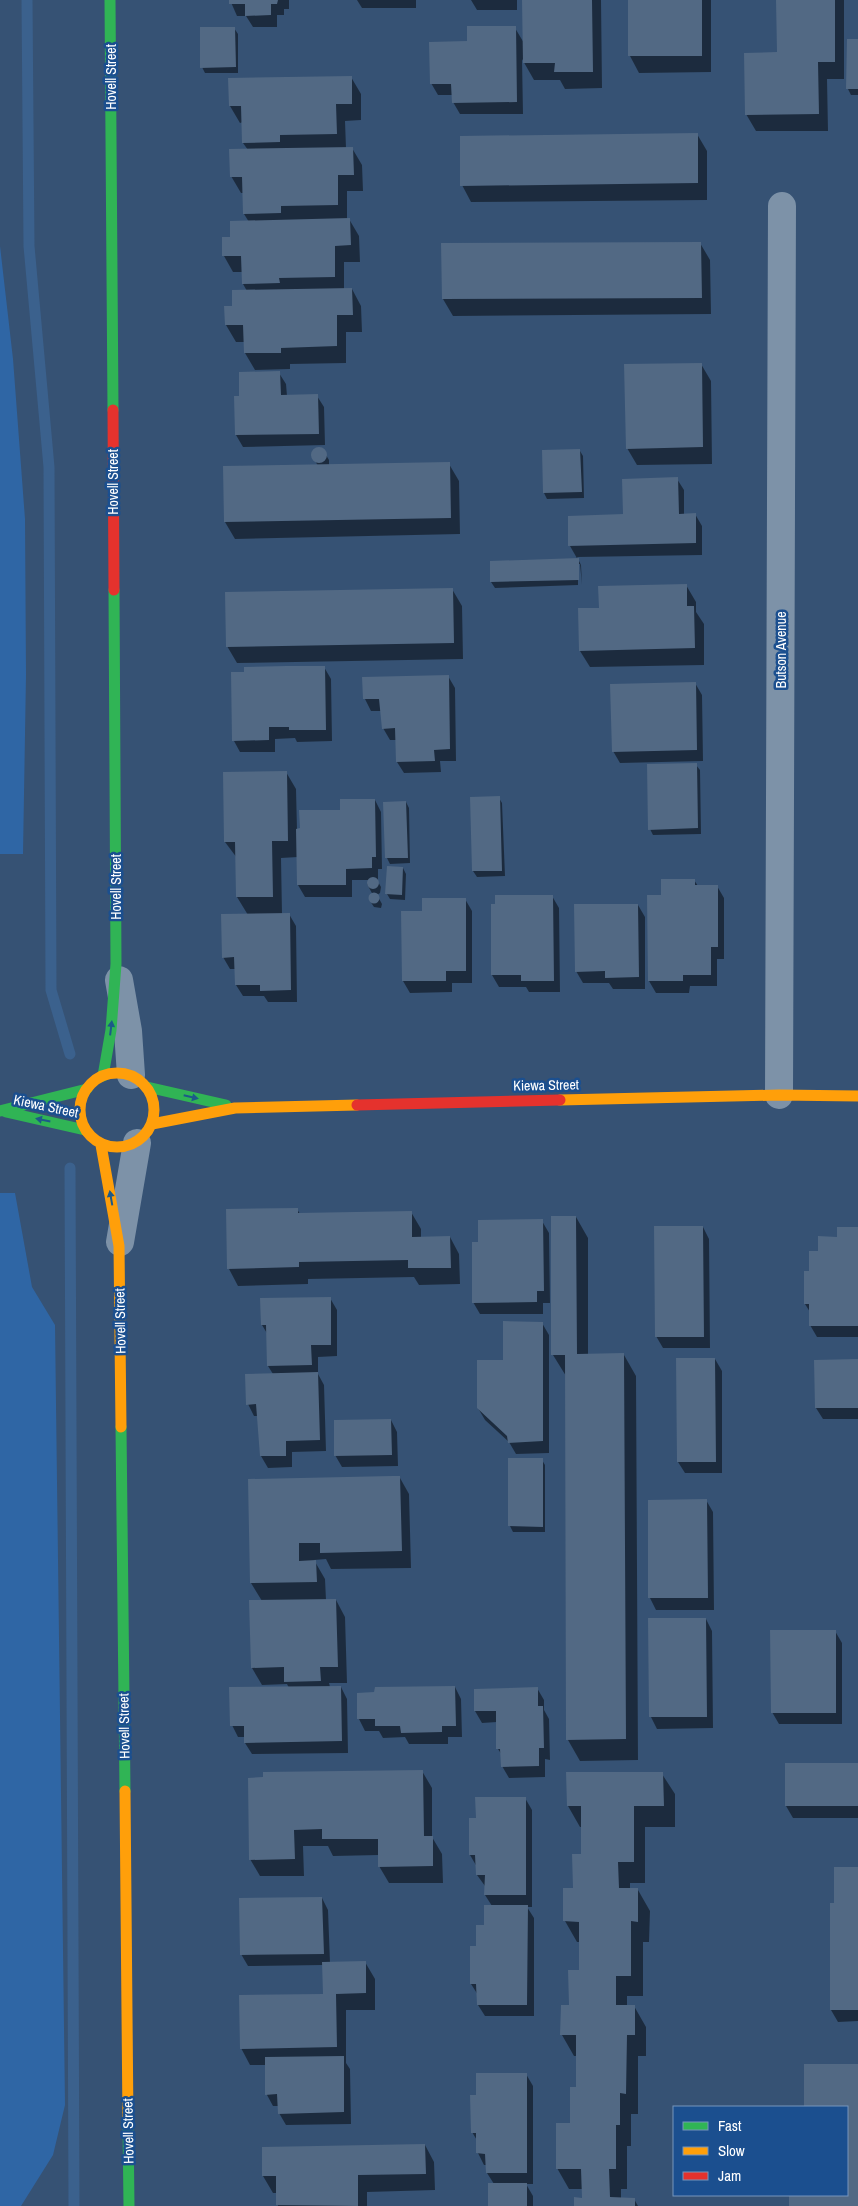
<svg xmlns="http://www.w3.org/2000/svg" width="858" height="2206" viewBox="0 0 858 2206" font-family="'Archivo Narrow',sans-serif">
	<rect width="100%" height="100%" fill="#365274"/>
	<path fill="#2f66a5" d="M0 246 13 359 25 519 26 675 23 854H0Z
		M0 1193H15L32 1287 55 1325 65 2105 53 2155 21 2206H0Z"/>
	<path fill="#0007" d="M230 0H289V9H284V15H277V27H253L246 16H237Z
		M357 0H416V8H362Z
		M471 0H517V10H477Z
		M524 0H601L602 88 565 89 560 80H534L522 59 523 114H460L453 102V95H438L431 83 468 43 515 28 524 43Z
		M629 0H711V72L639 73 630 56Z
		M778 0H844V79H827L828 131H756L746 114 778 54Z
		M234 28 238 34V73H205L202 67Z
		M848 40H858V95H851L848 89Z
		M351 77 361 94V120L345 121 346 148H352L362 165 363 191H347V219H349L359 236 360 262H344V289H352L361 306 362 332H346V363L290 364V369L255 370 245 353V342H236L226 325 225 308 234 307 247 291 243 284 242 272H233L224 256 232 238 249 222 244 214V193H241L231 176 248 150 243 143V122L240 123 230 106Z
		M697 134 707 151V200L471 202 462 185Z
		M700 243 710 260 711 314 453 316 443 299Z
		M701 364 711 381 712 464 637 465 627 448Z
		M279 373 286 384 287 396H317L324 407 325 445 243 447 236 435 235 397H240Z
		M316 449 323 450 329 460V466L449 464 459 481 460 534 235 539 225 522 318 466 313 457Z
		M580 451 583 456 584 498 547 499 544 493Z
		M677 479 684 490V515L695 514 702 526V555L577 557 581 565 582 585 580 564H578V585L495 588 491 582 578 560 570 546 624 515Z
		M686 585 696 602V612L704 624V665L590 667 580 651 600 609Z
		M452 589 462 606 463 659 237 663 227 646Z
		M324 667 331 679 332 741 297 742 295 738 275 739V752H240L234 741Z
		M448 676 455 688 456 761H440L441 772 404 773 397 762V740H390L383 728 381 711H371L365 699 364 678Z
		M695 683 702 695 703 761 620 763 613 751Z
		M696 765 700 770 701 834 653 835 650 829Z
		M286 772 296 789 297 830 341 811 375 800 381 812 382 869H378V880H377L381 887 380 893 377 895 382 904 381 908 374 907 370 901V896L373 895 367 884 370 880H352V897H305L298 885V857L281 858 282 914H289L296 926 297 1002H268L264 996H243L236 985V969H230L223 957 248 915 237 897V858L225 842Z
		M499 798 502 803 505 876 477 877 473 871 471 799Z
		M406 802 409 808 410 863 390 864 387 858Z
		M403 868 406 874 405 900 390 899 387 894Z
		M694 880 698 886H717L724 898V959H717V986H690L689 993H656L649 981 662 896Z
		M552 896 559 908 560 992H529L526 987H499L492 975V906Z
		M465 899 472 911V983H452V992L410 993 403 981 402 912H424Z
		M638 905 645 917V989H613L609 983H583L576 971Z
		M297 1209 300 1214 411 1212 421 1229V1238L450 1237 459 1254 460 1284 419 1285 414 1277 308 1279V1284L238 1286 229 1269Z
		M576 1217 588 1238V1355H624L636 1376 638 1760 580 1761 568 1740 566 1376 553 1355Z
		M542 1221 549 1233 550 1303H543V1314H480L473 1302 479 1243Z
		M703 1227 709 1239 710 1348H663L656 1336Z
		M858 1228V1337H817L810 1325V1312L805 1304 810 1272 819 1252 838 1238Z
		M330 1298 337 1310V1356L318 1357V1374L324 1385 326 1451 292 1452V1467L268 1468 261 1456 258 1416H254L248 1404 273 1374 268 1366V1335L262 1325Z
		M542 1323 549 1335V1453L516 1454 509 1442 485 1420 478 1408 504 1362Z
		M715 1359 722 1371V1473H685L678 1462Z
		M858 1361V1419H823L816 1408Z
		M391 1420 397 1432 398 1466 342 1467 335 1455Z
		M509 1460H542L545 1465V1532H513L510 1526Z
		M400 1478 409 1494 411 1568 331 1569 326 1559 314 1560 325 1579 326 1600H336L345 1617 347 1683H329L330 1687H341L347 1699 348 1753 252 1754 245 1743V1737H238L232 1725 289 1688 287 1684 262 1685 252 1668 262 1601 251 1583 249 1480Z
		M706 1500 713 1512 714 1610H656L650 1598Z
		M706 1619 712 1631 713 1728 657 1729 651 1717Z
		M835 1631 842 1643V1724H779L772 1712Z
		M455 1687 461 1699 462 1737H448V1744H409L405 1737 383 1738 379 1731H365L359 1719 358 1694Z
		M537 1688 544 1700V1710L549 1719 550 1760 545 1759V1777L509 1778 502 1766V1755L498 1749 497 1722 482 1723 475 1711Z
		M858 1764V1818H793L786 1806Z
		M422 1771 432 1788V1837L442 1854 443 1883H389L379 1866V1855L333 1856 328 1846H303L304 1876H260L250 1859 249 1779Z
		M662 1774 675 1794V1827H645V1883H630V1890H638L650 1911 649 1942H643V1996H627V2006H634L646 2027V2056H638V2114H631V2146H627V2189H621V2199H634L638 2206H575L583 2199V2189H569L557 2168 571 2124 577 2088V2056H574L562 2035 581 1971 580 1942H577L565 1921 564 1890H574L582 1855V1827H580L568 1806Z
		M525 1798 532 1810V1907H527L534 1918V2016H485L478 2005V1995L471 1984 477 1947 492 1906 485 1895V1886L477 1875V1867L470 1855 477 1819Z
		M858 1868V2021L838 2022 831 2010 835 1904Z
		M322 1898 328 1910 330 1963 365 1962 375 1979V2010H346V2063L350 2069 351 2124 286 2125 279 2113V2106H273L267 2095 266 2065H250L241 2048 324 1995 323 1965 248 1966 241 1954Z
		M805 2065H858V2206H790V2195H847V2107H805Z
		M526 2074 533 2086V2184H526L533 2196V2206H490L494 2184 487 2173V2165H484L478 2153V2142L472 2132 477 2096Z
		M425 2145 434 2162 435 2190 367 2192V2206H278L277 2193H273L263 2176Z"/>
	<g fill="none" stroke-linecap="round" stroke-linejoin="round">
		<path stroke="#3b618d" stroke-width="11" d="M27 0 29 246 49 467 51 990 70 1054
			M70 1168 74 2206"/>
	</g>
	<path fill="#526984" d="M229 0H278L277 4H271V15L245 16V4H229Z
		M522 0H592L593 72H554L555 63H523Z
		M628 0H702V56H628Z
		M776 0H835V62H818L819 114 745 115 744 53 777 52Z
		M467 26H516L517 102 452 103 451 84H430L429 42 467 41Z
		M200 27H235L236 67 200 68Z
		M847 39H858V89H846Z
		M352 76V104H336L337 134 280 135V142L242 143 241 106H229L228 78Z
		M698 133V183L460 186V136Z
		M353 147 354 175H338V205L281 206V213L243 214 242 177H230L229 149Z
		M350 218 351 245 335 246V277L279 278 280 283 242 284 241 256H222V237H230V221Z
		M701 242 702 298 442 299 441 243Z
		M352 288 353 315H337V346L281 348V353H244L243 325H225L224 306H232V290Z
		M702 363 703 447 626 449 624 364Z
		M280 371 281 395 318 394 319 434 235 435 234 396H239V372Z
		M311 455a8 8 0 1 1 16 0a8 8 0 1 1-16 0Z
		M580 449 582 492 543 493 542 450Z
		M450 462 451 518 224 522 223 466Z
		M678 477 679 514 696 513V543L568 546V516L623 514 622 479Z
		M579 558V580L490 582V561Z
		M687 584V606H694L695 648 579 651 578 608H599L598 586Z
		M453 588 454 643 226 647 225 592Z
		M287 666H325L326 730H289V727H269V740L232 741 231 672H244V667Z
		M449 675 450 749 434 750 435 761 396 762 395 728 382 729 379 699H363L362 677Z
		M696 682 697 750 612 752 610 684Z
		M697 763 698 828 648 830 647 764Z
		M287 771 288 841H272L273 897H236L235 842H224L223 772Z
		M500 796 502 871H472L470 797Z
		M340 799H375L376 857H372V868L346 869V885H297L296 829 300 828 299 810H340Z
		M406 801 408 858H385L383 802Z
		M387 866 403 867 402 895 385 894Z
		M367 883a6 6 0 1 1 12 0a6 6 0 1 1-12 0Z
		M661 879H695V885H718V947H711V975H683V981H648L647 895H661Z
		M368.5 898a5.5 5.5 0 1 1 11 0a5.5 5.5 0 1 1-11 0Z
		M495 895H553L554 981H521V975H491V904H495Z
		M422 898H466V971H446V981H402L401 911H422Z
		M574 904H638L639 977 605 978V971L575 972Z
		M290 913 291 990 260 991V985H235L234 957 222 958 221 914Z
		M298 1208V1213L412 1211V1237L450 1236 451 1268H408V1260L299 1262V1267L227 1269 226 1209Z
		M551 1216H576L577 1354 624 1353 626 1739 566 1740 565 1355H551Z
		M543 1219 544 1291H537V1302L472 1303V1242H478V1220Z
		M654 1226H703L704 1337H655Z
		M837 1227H858V1326H809V1304H804V1271H809V1251H818V1236L837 1237Z
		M331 1297V1345H311L312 1365 267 1366 266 1325H261L260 1298Z
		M503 1321 543 1322V1441L508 1443 507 1436 477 1408V1360H503Z
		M676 1358H715L716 1462H677Z
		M858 1359V1408H815L814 1360Z
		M318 1372 320 1440 286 1441V1456H260L256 1404 246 1405 245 1374Z
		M391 1419 392 1455 334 1456V1420Z
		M508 1458H543V1527L508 1526Z
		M392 1476H400L402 1551 320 1553V1543H299V1561L316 1560 317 1582 250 1583 248 1479Z
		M707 1499 708 1598H648V1500Z
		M336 1599 338 1667H320L321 1681 284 1682V1667L251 1668 249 1600Z
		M648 1618H706L707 1717H649Z
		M770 1630H836V1713H771Z
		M341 1686 342 1741 244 1743V1726H230L229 1687Z
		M455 1686 456 1726H442V1732L401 1733 400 1726H375V1719H357V1693L374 1692 375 1687Z
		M538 1687V1706H543L544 1748H539V1766L501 1767 500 1749H496V1711H474V1689Z
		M785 1763H858V1806H785Z
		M423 1770 424 1836H433V1866L378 1867V1839H322V1829L294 1830 295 1859 249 1860 248 1778 263 1777V1772Z
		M566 1772H663L664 1806H634V1862H618L619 1888H638V1922L631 1921V1976H616V2005H635V2035H627L626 2094 620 2093V2125H616V2169H609L610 2197 635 2198V2206H574V2197L582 2198 581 2169H556V2123H570V2087H576V2035H560L561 2005H569L568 1970H579V1922L563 1921V1888H573L572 1854H581V1806H567Z
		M475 1797H526V1895H484L485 1875H476L475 1855H469V1818H476Z
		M834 1867H858V2010H830V1903H834Z
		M322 1897 324 1954 240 1955 239 1898Z
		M484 1905H528L527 2005H477L476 1984H470V1946H476V1925H484Z
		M366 1961V1993L336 1994 337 2047 240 2049 239 1995 323 1994 322 1962Z
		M344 2056V2112L278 2114 277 2094 265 2095V2057Z
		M804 2064H858V2206H789V2195H847V2107H804Z
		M476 2073H527V2173H486L485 2154 476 2153V2133H471L470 2095H476Z
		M425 2144 426 2174 358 2175V2206L276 2205V2176H262V2147Z
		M488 2183H527V2206H488Z"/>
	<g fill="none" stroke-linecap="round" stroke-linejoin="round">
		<path stroke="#7d92a8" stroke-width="28" d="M119 980 128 1031 131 1075
			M779 1095 782 206
			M120 1242 137 1143"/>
		<path stroke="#30b455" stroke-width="11" d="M110 0 113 410
			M103 1076 111 1030 116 964 114 590
			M147 1087 226 1105
			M0 1111 87 1089
			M6 1112 85 1130
			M121 1427 125 1791
			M128 2123 129 2206"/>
		<path stroke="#ff9f0a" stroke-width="11" d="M80 1110a37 37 0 1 1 74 0a37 37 0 1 1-74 0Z
			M560 1100 779 1095 858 1096
			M152 1124 235 1108 357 1105
			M101 1145 119 1246 121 1427
			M125 1791 128 2123"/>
		<path stroke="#e5322d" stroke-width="11" d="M113 410 114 590
			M357 1105 560 1100"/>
	</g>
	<defs><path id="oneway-solid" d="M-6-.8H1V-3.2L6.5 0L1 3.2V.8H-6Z" transform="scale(1.25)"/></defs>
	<g fill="#1d5989">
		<use href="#oneway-solid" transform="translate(111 1028) rotate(-83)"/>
		<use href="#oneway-solid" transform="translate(191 1097) rotate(13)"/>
		<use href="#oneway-solid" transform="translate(43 1120) rotate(-168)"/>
		<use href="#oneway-solid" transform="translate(111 1198) rotate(-100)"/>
	</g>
	<g text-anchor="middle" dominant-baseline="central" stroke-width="5" stroke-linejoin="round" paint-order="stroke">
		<g font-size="14" fill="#fff" stroke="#1b4f8f">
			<text transform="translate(111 77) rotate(-90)">Hovell Street</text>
			<text transform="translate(113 482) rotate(-90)">Hovell Street</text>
			<text transform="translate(781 650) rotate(-90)">Butson Avenue</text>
			<text transform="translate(116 887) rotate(-90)">Hovell Street</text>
			<text transform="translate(546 1085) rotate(-1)">Kiewa Street</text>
			<text transform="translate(46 1106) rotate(12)">Kiewa Street</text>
			<text transform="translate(120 1321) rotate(-91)">Hovell Street</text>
			<text transform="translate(124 1726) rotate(-91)">Hovell Street</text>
			<text transform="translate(128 2131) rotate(-91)">Hovell Street</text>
		</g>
	</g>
	<rect x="673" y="2106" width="175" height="90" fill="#1b4f8f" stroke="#7695bc"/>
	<rect x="683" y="2122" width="25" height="8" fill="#30b455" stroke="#7695bc"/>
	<text x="718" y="2131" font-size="15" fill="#ffffff">Fast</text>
	<rect x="683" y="2147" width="25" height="8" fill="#ff9f0a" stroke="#7695bc"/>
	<text x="718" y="2156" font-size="15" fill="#ffffff">Slow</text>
	<rect x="683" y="2172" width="25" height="8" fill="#e5322d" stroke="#7695bc"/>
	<text x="718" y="2181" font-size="15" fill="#ffffff">Jam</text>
</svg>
